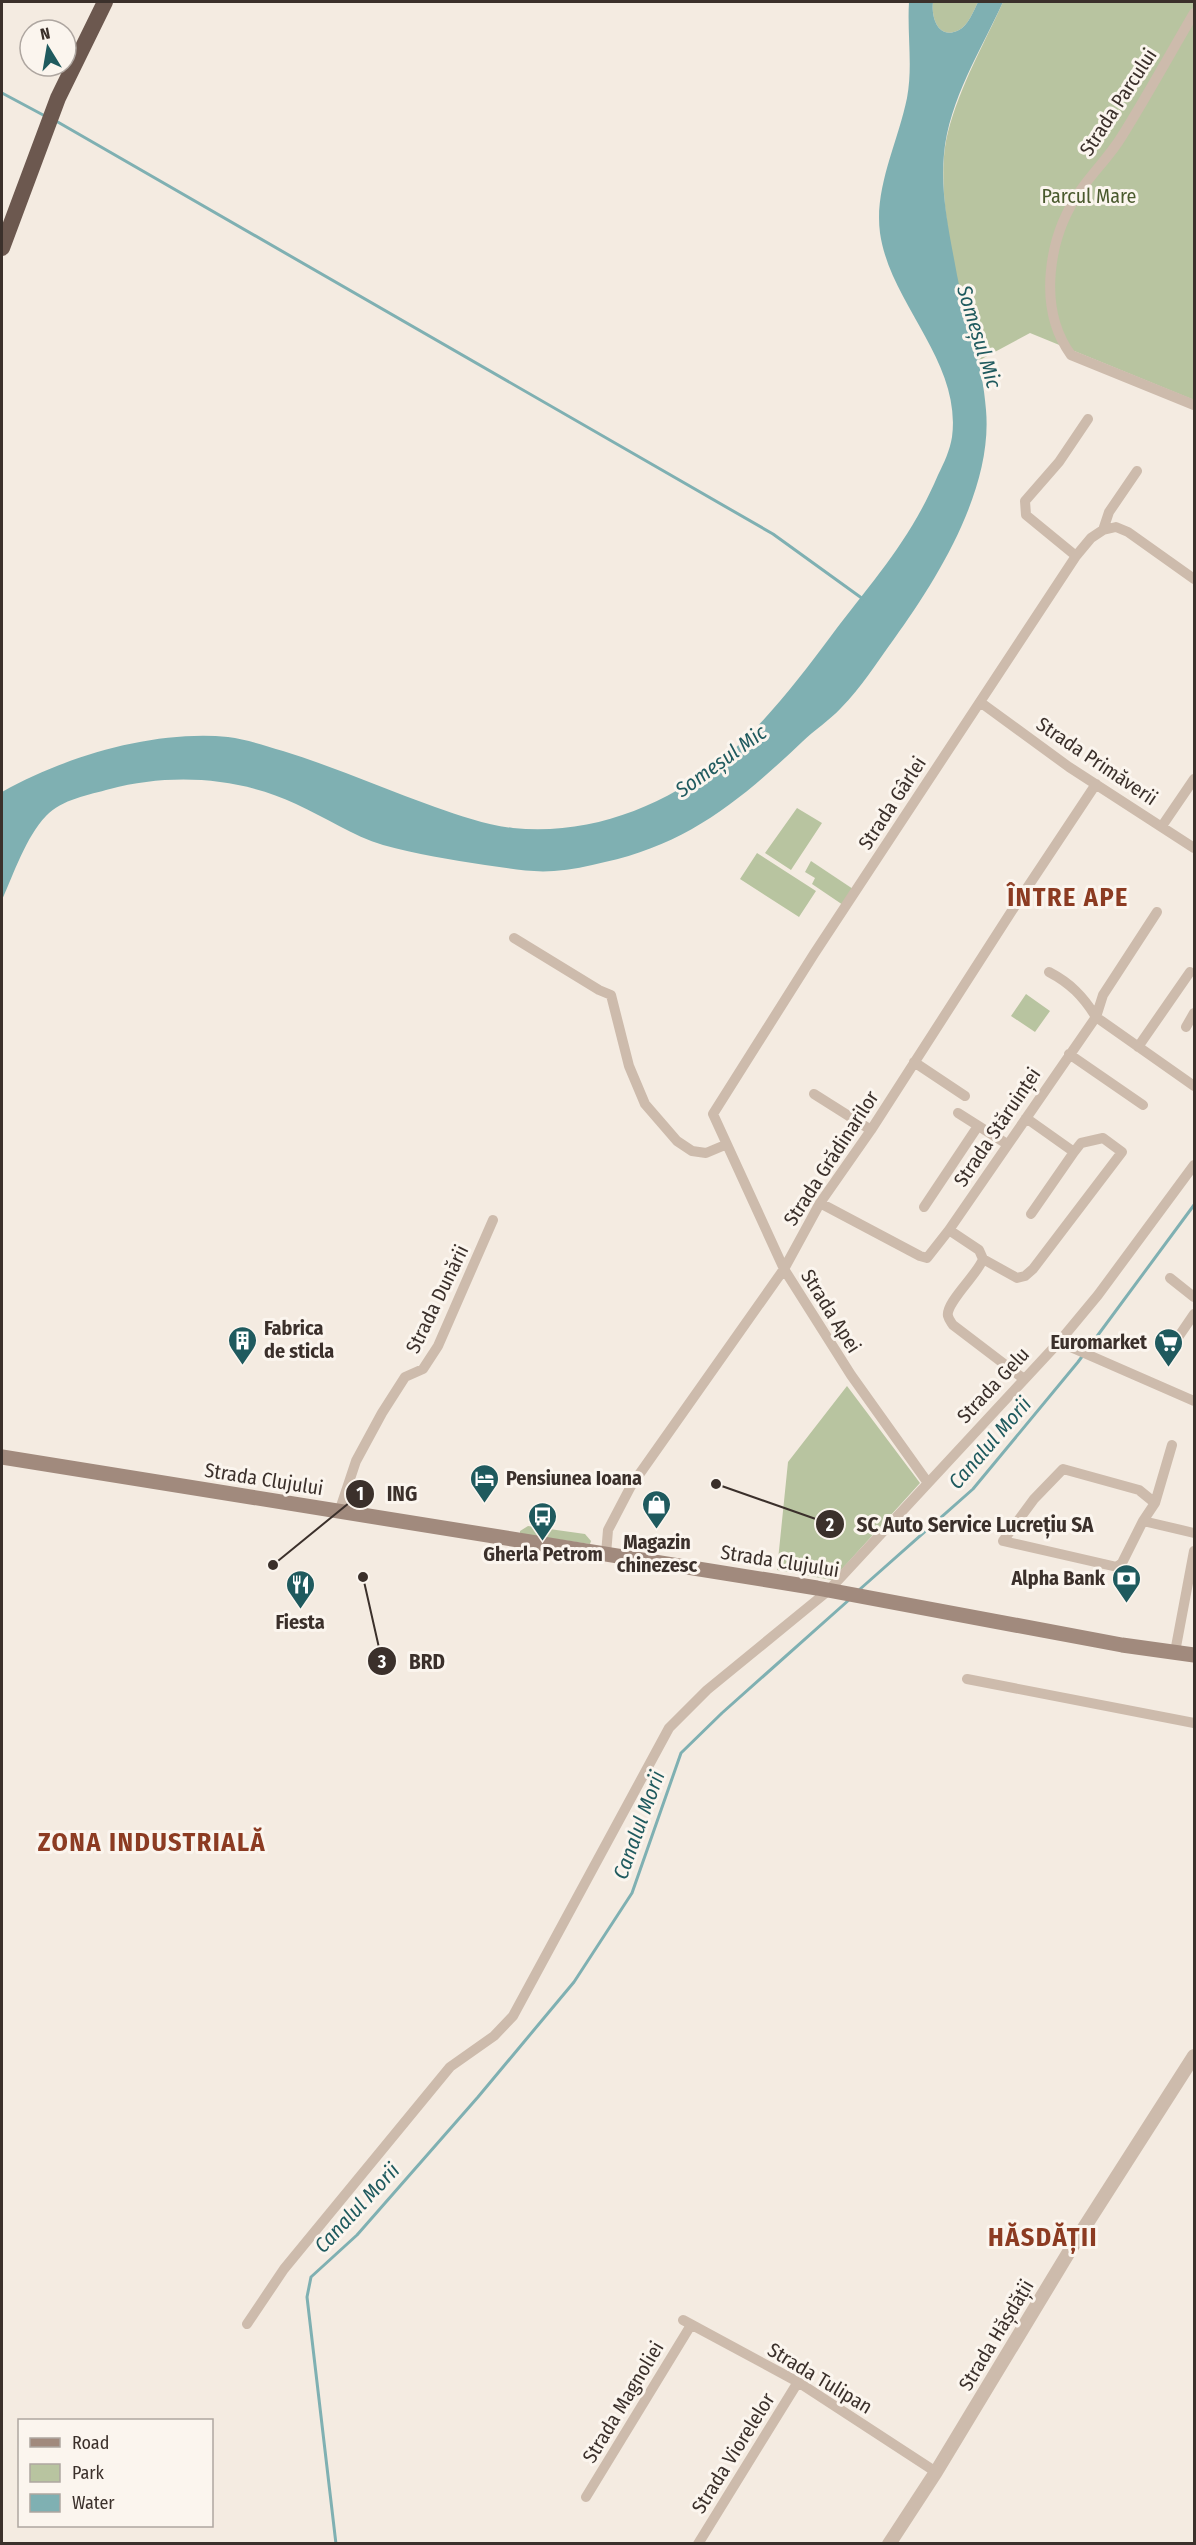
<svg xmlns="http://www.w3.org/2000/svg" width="1196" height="2545" font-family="'Fira Sans Condensed',sans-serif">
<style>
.green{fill:#b8c4a0}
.water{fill:#7fb0b2}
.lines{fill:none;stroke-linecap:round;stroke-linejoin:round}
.stream{stroke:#7fb0b2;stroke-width:3}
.minor{stroke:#cdbbac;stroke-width:10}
.tertiary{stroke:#cdbbac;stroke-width:14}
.secondary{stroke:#a18a7d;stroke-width:15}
.trunk{stroke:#6c584f;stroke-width:16}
.labels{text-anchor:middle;stroke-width:6;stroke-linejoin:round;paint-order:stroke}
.street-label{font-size:20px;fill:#3b302b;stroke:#fbf5ee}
.park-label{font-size:20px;fill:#4a5a2e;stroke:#fbf5ee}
.poi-label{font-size:20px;font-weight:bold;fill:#3b302b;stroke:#fbf5ee}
.water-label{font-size:21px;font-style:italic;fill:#1f5a5e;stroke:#fbf5ee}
.district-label{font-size:26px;font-weight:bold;letter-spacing:1.5px;fill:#8c3b22;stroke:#fbf5ee}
.leader{fill:none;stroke:#3b302b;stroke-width:2}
.callout-dot{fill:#3b302b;stroke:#fbf5ee;stroke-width:2}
.mark-label{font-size:18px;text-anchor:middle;font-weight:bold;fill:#fff}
.callout-label{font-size:21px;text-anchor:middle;font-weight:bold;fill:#3b302b;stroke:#fbf5ee;stroke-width:6;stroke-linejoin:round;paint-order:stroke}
</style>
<rect width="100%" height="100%" fill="#f4ebe1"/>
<path class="green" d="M933,2H978C974,10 968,26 959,30C938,41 931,17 933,2Z
M1003,2H1194V400L1030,333L978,361C961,301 932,192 948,132C960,86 984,44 1003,2Z
M797,808L822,823L791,870L765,853Z
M757,853L816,891L799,917L740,879Z
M811,861L853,889L843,905L812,884L815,878L805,872Z
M1026,994L1050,1011L1035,1032L1011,1016Z
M847,1386L920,1483L832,1580L777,1570L788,1462Z
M528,1526L585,1534L591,1541L590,1544L520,1534V1531Z"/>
<path class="water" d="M909,2H933C931,17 938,41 959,30C968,26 974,10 978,2H1003C981,50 949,100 944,154C940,194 950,236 957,275C966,320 983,364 986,410C993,489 938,578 894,639C877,662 861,688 841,708C829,721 814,730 802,742C742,799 688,844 605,862C588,866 571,870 554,871C531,873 508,868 485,865C451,860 416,854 383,845C353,836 325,817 296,804C239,777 171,773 110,789C89,795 62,799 46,816C26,837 14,873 2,900V792C66,756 154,730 228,737C246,739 265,746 283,751C335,767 384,789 435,807C461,816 486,825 513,828C601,837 687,797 748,736C778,706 805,671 831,636C873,580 910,541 938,475C944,463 950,450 952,437C962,361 890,304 880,233C874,188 898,142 907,98C913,66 907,34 909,2Z"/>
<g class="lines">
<path class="stream" d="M2,93L45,116
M56,121L773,534L863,599
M859,1590L973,1489L1078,1362L1194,1205
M336,2544L307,2297L311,2277L357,2235L478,2097L574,1982L632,1893L681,1753L722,1713L850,1599"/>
<path class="minor" d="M1194,13C1170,54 1147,96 1122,136C1110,156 1093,172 1080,191C1048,237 1037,308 1071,355L1194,405
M1103,530L1109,512L1137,471
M1076,556L1026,515L1025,501L1059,462L1088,419
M980,702L1069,767L1194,848
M1162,826L1194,779
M514,938L599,990L611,995L629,1066L645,1104L677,1141L692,1151L706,1153L725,1145
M1049,972C1070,983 1083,996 1096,1017
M1096,1017L1103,995L1157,912
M1186,1027L1194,1013
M1138,1047L1190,972
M1069,1054L1143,1105
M914,1062L965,1096
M814,1094L871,1130
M958,1113L1007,1144
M820,1203L920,1256L927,1258L949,1230L1096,1017L1194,1086
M924,1207L978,1126
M1031,1214L1074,1152
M949,1230L979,1250L983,1259C978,1274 945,1303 948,1316C949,1320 951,1322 953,1325L1024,1379
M983,1259L1017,1278L1025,1276L1033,1269L1122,1152L1103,1138L1081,1143L1074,1152L1026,1118
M1170,1278L1194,1297
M1179,1336L1194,1314
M1059,1342L1194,1401
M928,1483L851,1375L784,1269L713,1114L814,954L1076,556L1091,538L1103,530L1116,527L1128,532L1194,579
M1155,1503L1172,1445
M339,1512L356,1461L382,1413L405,1377L423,1369L438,1346L493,1220
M1143,1521L1122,1563L1117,1567L1003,1541L1034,1499L1063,1469L1139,1490L1155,1503L1143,1521L1194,1533
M606,1554L608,1530L631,1486L784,1269L820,1203L871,1130L1015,906L1096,784
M1175,1652L1194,1551
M967,1679L1194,1723
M683,2320L798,2382L936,2472
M247,2324L284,2269L450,2067L494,2036L513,2016L669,1728L707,1690L828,1591L1059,1342L1098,1295L1194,1165
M586,2497L691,2325
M698,2544L798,2382"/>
<path class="tertiary" d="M889,2544L936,2472L1075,2242L1194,2056"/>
<path class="secondary" d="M2,1457L817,1588L1122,1645L1194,1655"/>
<path class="trunk" d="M2,248L58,98L105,2"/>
</g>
<defs>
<symbol id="building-pin" viewBox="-11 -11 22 30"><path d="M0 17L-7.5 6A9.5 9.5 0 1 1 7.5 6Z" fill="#1f5a5e" stroke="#fbf5ee"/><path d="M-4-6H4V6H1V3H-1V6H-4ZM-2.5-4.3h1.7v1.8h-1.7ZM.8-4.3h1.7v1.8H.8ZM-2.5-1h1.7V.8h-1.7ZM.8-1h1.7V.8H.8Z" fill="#fff"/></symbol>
<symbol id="supermarket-pin" viewBox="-11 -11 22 30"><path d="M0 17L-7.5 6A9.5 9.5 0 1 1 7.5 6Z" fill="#1f5a5e" stroke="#fbf5ee"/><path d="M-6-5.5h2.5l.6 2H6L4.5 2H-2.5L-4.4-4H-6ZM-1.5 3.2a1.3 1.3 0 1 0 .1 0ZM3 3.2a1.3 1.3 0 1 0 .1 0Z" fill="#fff"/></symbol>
<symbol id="hotel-pin" viewBox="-11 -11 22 30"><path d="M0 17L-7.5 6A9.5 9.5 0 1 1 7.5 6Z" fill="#1f5a5e" stroke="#fbf5ee"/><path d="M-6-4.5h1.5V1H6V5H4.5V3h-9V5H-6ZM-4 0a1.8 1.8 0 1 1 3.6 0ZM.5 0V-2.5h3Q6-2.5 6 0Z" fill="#fff"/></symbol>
<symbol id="shop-pin" viewBox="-11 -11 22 30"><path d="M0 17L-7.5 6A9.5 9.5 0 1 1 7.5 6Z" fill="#1f5a5e" stroke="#fbf5ee"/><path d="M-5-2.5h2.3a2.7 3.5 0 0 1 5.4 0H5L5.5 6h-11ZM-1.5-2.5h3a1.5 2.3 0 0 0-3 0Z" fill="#fff"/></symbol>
<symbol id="bus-pin" viewBox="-11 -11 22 30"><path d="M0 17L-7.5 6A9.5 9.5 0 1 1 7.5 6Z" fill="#1f5a5e" stroke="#fbf5ee"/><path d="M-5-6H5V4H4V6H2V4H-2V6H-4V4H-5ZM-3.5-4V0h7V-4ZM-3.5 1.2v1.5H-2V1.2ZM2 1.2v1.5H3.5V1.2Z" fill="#fff"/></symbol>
<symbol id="bank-pin" viewBox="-11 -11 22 30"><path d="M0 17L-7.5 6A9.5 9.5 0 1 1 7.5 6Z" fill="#1f5a5e" stroke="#fbf5ee"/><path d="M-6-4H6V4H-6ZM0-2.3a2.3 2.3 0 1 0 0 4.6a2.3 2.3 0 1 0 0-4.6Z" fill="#fff"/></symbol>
<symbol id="restaurant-pin" viewBox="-11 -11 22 30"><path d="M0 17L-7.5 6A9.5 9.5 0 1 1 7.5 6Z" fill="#1f5a5e" stroke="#fbf5ee"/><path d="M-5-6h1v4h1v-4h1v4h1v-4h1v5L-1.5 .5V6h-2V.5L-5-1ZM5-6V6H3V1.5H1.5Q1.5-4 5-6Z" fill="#fff"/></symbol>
</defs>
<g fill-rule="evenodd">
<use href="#building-pin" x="226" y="1324" width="33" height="45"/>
<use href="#supermarket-pin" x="1152" y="1326" width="33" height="45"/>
<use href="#hotel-pin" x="468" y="1462" width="33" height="45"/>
<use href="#shop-pin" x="640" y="1488" width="33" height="45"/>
<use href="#bus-pin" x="526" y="1500" width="33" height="45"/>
<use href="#bank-pin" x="1110" y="1562" width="33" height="45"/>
<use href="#restaurant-pin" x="284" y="1568" width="33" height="45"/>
</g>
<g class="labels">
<g class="street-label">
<text transform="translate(1118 102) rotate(-57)" y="7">Strada Parcului</text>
<text transform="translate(1097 761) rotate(34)" y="7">Strada Primăverii</text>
<text transform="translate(892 803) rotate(-57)" y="7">Strada Gârlei</text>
<text transform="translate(997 1127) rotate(-56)" y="7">Strada Stăruinței</text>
<text transform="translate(831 1158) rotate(-57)" y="7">Strada Grădinarilor</text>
<text transform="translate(437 1299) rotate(-64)" y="7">Strada Dunării</text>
<text transform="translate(831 1311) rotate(58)" y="7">Strada Apei</text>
<text transform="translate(993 1385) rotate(-47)" y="7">Strada Gelu</text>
<text transform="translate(264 1479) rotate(9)" y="7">Strada Clujului</text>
<text transform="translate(780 1561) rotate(9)" y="7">Strada Clujului</text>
<text transform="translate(996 2335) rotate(-59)" y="7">Strada Hășdății</text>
<text transform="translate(820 2378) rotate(31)" y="7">Strada Tulipan</text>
<text transform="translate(623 2402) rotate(-59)" y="7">Strada Magnoliei</text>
<text transform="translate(733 2453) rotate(-58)" y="7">Strada Viorelelor</text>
</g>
<g class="park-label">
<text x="1089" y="203">Parcul Mare</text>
</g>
<g class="poi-label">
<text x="264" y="1335" text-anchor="start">Fabrica<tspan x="264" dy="23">de sticla</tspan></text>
<text x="1147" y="1349" text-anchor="end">Euromarket</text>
<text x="506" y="1485" text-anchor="start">Pensiunea Ioana</text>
<text x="657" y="1549">Magazin<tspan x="657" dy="23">chinezesc</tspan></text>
<text x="543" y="1561">Gherla Petrom</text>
<text x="1105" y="1585" text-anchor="end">Alpha Bank</text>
<text x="300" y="1629">Fiesta</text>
</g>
<g class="water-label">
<text transform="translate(979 337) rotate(73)" y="7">Someșul Mic</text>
<text transform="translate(721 761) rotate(-36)" y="7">Someșul Mic</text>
<text transform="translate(990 1443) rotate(-49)" y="7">Canalul Morii</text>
<text transform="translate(639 1825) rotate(-70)" y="7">Canalul Morii</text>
<text transform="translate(357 2208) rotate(-47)" y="7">Canalul Morii</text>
</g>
<g class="district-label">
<text x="1068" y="906">ÎNTRE APE</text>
<text x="152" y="1851">ZONA INDUSTRIALĂ</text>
<text x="1043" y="2246">HĂSDĂȚII</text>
</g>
</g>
<path class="leader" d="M273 1565L360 1494M716 1484L830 1524M363 1577L382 1661"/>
<g class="callout-dot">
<circle cx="273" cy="1565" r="6"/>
<circle cx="716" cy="1484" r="6"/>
<circle cx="363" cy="1577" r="6"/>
<circle cx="360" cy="1494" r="15"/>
<circle cx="830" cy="1524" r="15"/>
<circle cx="382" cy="1661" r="15"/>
</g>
<g class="mark-label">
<text x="360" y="1500">1</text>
<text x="830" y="1531">2</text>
<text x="382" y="1668">3</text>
</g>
<g class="callout-label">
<text x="402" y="1501">ING</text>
<text x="975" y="1532">SC Auto Service Lucrețiu SA</text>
<text x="427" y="1669">BRD</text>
</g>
<rect width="1196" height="2545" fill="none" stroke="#3b302b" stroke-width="6"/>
<rect x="18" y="2419" width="195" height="108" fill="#fbf5ee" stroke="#aea6a0" stroke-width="1.5"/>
<rect x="30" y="2438" width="30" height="9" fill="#a18a7d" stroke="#aea6a0" stroke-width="1.5"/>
<text x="72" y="2449" font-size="18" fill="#3b302b">Road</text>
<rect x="30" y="2464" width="30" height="18" fill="#b8c4a0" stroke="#aea6a0" stroke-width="1.5"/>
<text x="72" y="2479" font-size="18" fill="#3b302b">Park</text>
<rect x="30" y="2494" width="30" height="18" fill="#7fb0b2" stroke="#aea6a0" stroke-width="1.5"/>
<text x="72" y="2509" font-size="18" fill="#3b302b">Water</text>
<g transform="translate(48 48) rotate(349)"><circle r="28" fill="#fbf5ee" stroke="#aea6a0" stroke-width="1.5"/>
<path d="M0-4.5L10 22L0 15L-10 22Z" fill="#1f5a5e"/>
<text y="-9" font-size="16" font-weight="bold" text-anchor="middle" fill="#3b302b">N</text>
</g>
</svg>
